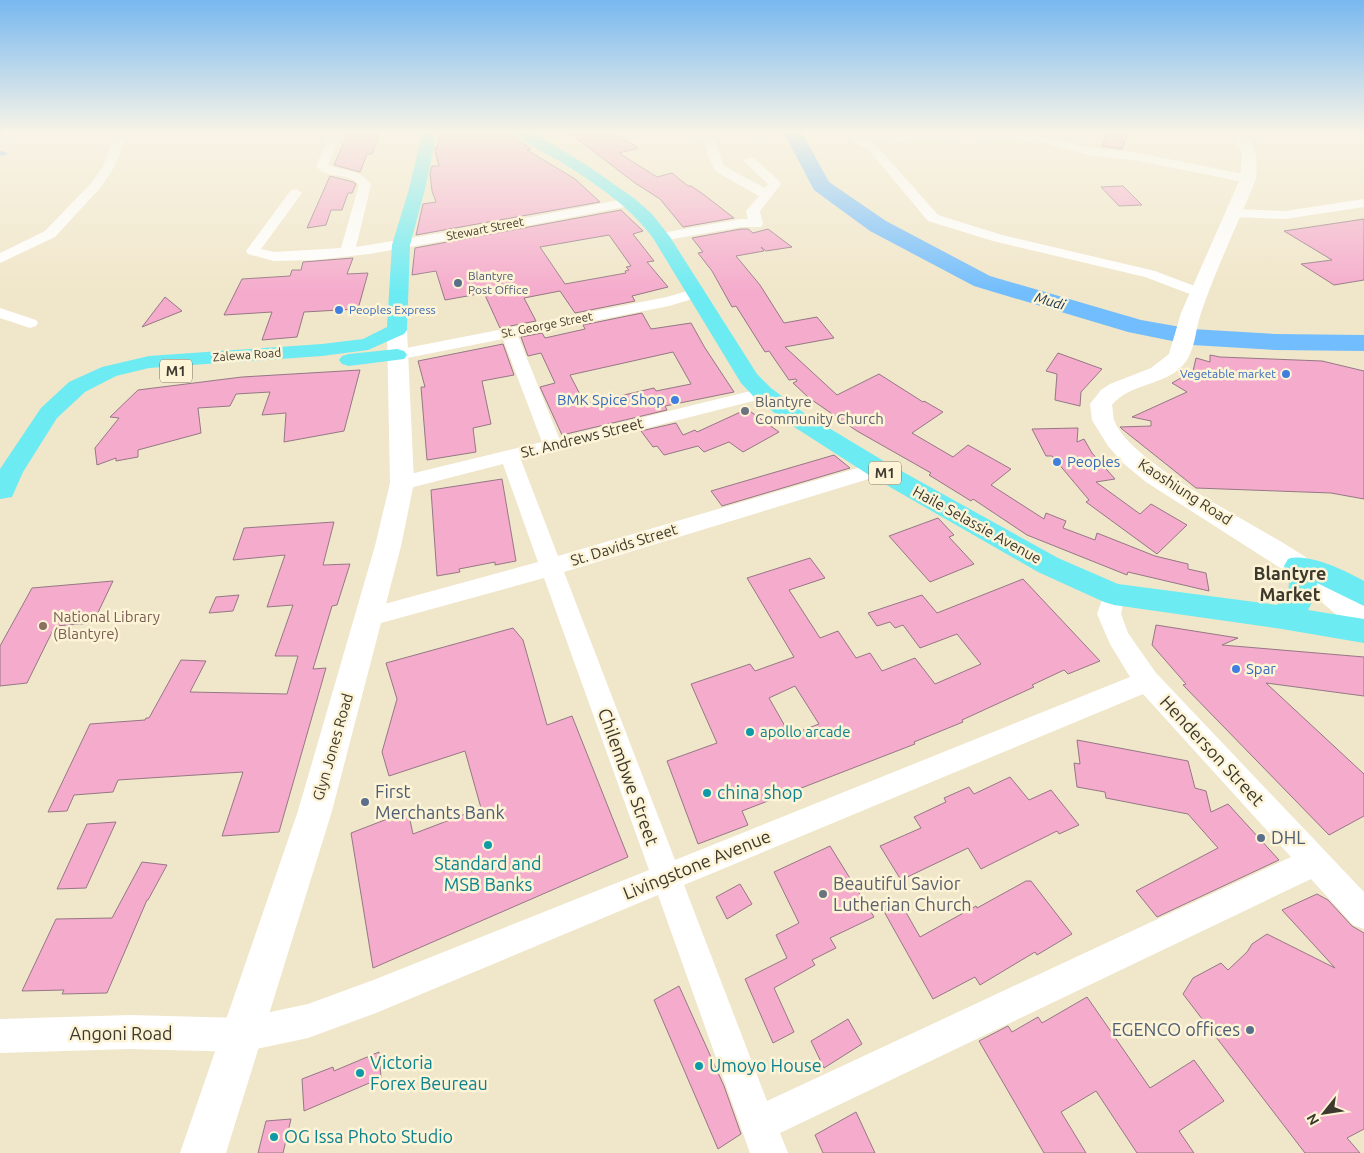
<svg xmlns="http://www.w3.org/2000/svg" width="1364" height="1153" font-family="Ubuntu,sans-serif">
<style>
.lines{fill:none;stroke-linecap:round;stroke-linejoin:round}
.stream{stroke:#71bdfd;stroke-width:3}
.river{fill:#71bdfd;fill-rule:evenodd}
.building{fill:#f5abcc;stroke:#957885;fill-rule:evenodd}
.minor{fill:#fff;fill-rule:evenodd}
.tertiary{fill:#fff;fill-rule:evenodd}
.trunk{fill:#6cebf2;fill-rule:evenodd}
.service-dot{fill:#5c6f8a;stroke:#fdf3d6;stroke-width:2}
.shop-dot{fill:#3f7fe0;stroke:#fdf3d6;stroke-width:2}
.worship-dot{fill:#6b7280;stroke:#fdf3d6;stroke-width:2}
.education-dot{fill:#8d6e63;stroke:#fdf3d6;stroke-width:2}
.culture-dot{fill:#0f9aa8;stroke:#fdf3d6;stroke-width:2}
.labels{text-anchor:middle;stroke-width:5;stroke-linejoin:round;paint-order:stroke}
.far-street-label{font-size:12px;fill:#3d392e;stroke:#fdf3d6}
.far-service-label{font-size:12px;fill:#4e5e75;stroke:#fdf3d6;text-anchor:start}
.far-shop-label{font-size:12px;fill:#366cbe;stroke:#fdf3d6;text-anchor:start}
.far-water-label{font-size:14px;font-style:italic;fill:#13334d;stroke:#fdf3d6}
.shield{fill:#fdf3d6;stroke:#777160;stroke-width:1}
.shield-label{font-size:14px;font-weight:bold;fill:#3d392e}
.shop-label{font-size:15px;fill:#366cbe;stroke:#fdf3d6;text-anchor:start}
.worship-label{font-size:15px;fill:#5b616d;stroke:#fdf3d6;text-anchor:start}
.street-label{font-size:15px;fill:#3d392e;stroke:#fdf3d6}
.education-label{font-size:15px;fill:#785e54;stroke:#fdf3d6;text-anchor:start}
.culture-label{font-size:15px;fill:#0d838f;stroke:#fdf3d6;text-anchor:start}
.quarter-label{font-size:18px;font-weight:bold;fill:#3d392e;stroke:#fdf3d6}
.near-street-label{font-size:18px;fill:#3d392e;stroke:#fdf3d6}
.near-service-label{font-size:18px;fill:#4e5e75;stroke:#fdf3d6;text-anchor:start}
.near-culture-label{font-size:18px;fill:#0d838f;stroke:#fdf3d6;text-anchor:start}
.near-worship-label{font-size:18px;fill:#5b616d;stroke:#fdf3d6;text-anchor:start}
</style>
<rect width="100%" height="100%" fill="#f0e6c9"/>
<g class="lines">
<path class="stream" d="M0,136L3,131
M0,152L5,154H0"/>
<path class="river" d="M783,131H801L829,182L886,221L990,276L1141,320L1192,329L1275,334L1364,335V351L1275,350L1192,345L1128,332L974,286L870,231L814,190Z"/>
</g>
<path class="building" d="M349,131H380L372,154H367L360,172L334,165Z
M439,131H506L531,149L527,150L575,179L600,202L416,235L423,204L436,202L432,191L430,173L432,166H439L435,151L436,147H438Z
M567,131H611L638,148L619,153L657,177L672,173L688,186H691L703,194L734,218L683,227L660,199L635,183Z
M1107,131H1128L1122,149L1102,146Z
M330,176L353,182L356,184L352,193H348L342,210H331L326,225L307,228Z
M1123,186L1142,205L1119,206L1101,187Z
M621,210L643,231L633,234L654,261L647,262L668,287L632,296L635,301L575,313L560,291L524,298L536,321L500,328L484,293L445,300L436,271L412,275L415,248ZM609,235L631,266L626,267L629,270L625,271L626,273L565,284L540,247Z
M1364,219V280L1334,285L1301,264L1332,260L1284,231Z
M741,229H748L753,233L768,229L792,247L766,251L761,247L764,251L736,256L760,285L784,323L817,317L834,338L785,347L837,395L879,374L923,402L924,401L943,412L912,433L953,457L968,445L1011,469L991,485L1044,519L1046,513L1066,521L1063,528L1095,540L1097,533L1155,556L1188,564V569L1206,573L1209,591L1128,572L1127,575L1027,535L973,499L971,501L929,475L931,473L857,431L809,398L793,383L797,381L796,379L789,380L769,351L765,352L736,306L732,307L712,271L698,253L703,252L692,238Z
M353,258L347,274L368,273L358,309L304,312L297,337L262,340L272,312L224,315L242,279L290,276L292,270H301L303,262Z
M165,297L182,311L142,327Z
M642,313L651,329L691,323L705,348L734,392L665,406L667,410L562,435L540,387L555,383L541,353L528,356L521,337L542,333L545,338L585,329L583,325ZM673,352L691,384L656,391L654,388L585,404L570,375Z
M503,344L514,375L482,381L491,424L473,428L476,452L427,460L421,387H425L418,361Z
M1058,353L1102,369L1081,392L1080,406L1055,400L1057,374L1046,371Z
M1210,355L1220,357L1322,361L1364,371V499L1331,493L1196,488L1122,429L1120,427L1151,426V421L1132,417L1187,392L1172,383L1193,371L1196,358L1210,362Z
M360,370L344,431L284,442L286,413L262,415L270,392L236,394L230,406L198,408L201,433L138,450V457L116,461V458L97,465L95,448L119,418L110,417L138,390L242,377Z
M747,409L779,432L743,452L729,442L704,452L698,446L664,455L657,446L653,447L641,431L676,423L683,435L695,430L697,432Z
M1078,428L1077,442L1084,439L1092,453L1115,479L1096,482L1140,514L1151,504L1187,525L1157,554L1086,502L1089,500L1052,456H1046L1032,429Z
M834,455L850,468L722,506L711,491Z
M502,479L516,561L495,565V562L459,569L460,572L437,576L431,490Z
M938,518L954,535L949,537L974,564L930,582L889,536Z
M334,522L323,565L350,564L337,605L332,606L313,669L326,668L279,832L222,836L243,772L118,780L113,792L74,795L67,811L48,812L90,724L145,720L146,718H149L181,660L206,661L190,692L287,694L298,656H275L293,605L267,607L285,555L233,560L244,528Z
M810,558L825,578L789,590L820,638L838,631L856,658L870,653L882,671L915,658L935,684L981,664L957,634L920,648L903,625L895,628L890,622L877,626L868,613L922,595L937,613L1023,579L1100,661L1068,674L1064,670L1032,685L1034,687L962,720L963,722L914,742L915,744L742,811L748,825L698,844L667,761L717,743L691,684L750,664L755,671L794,657L747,578ZM795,686L819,724L790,735L769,698Z
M113,581L93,623L55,626L27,683L0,686V646L32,588Z
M239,595L233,611L209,613L216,597Z
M1156,625L1238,638L1222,645L1364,657V696L1266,683L1364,774V816L1329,835L1183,685L1186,684L1152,645Z
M513,628L523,640L547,725L572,716L628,857L373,968L351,833L408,811L413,834L481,808L465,751L389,776L382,752L397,699L386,663Z
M1077,740L1188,761L1195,788L1206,791L1211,812L1228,804L1279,860L1157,917L1136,891L1218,848L1188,814L1106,798L1105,792L1077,787L1074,763L1080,764Z
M1010,777L1029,800L1051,790L1079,825L1059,834L1057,831L981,869L968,848L901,880L880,846L921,828L914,817L946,802L944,798L969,787L974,794Z
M116,822L86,888L57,889L87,824Z
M830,846L874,917L830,938L836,948L812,960L815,965L774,988L794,1032L773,1043L745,979L787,958L776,935L799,923L774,872Z
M142,862L167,865L148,900H147L107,993L62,994L64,990L22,991L56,919L112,918Z
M1026,881H1031L1072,934L1037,955L1035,952L980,985L975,977L933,999L882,908L899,900L920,937L976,906L977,908Z
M740,884L752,904L727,919L716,897Z
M1317,894L1328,900L1352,926L1364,933V1129L1347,1138L1360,1153H1305L1183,994L1193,978L1221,963L1228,970L1247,952L1252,944L1267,934L1335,968L1282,910Z
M679,986L724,1086L741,1134L718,1149L654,1000Z
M1087,997L1150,1088L1194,1060L1224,1101L1179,1131L1194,1153H1137L1096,1091L1061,1112L1086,1153H1044L979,1041L1008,1026L1012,1032L1038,1017L1042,1023Z
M848,1019L862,1044L824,1068L811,1041Z
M379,1052L381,1078L304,1111L302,1079L333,1067L334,1071Z
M856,1112L875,1153H823L815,1135Z
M291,1119L283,1153H258L266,1121Z"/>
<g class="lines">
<path class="minor" d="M115,131H126L127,134L115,166L100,188L55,237L0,263V253L45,231L92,182L103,166L115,134Z
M331,131H342L328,165C344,172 361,168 371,185L356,247L495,224L629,198L636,202L629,206L495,232L369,254L315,260L274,261L248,254L246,251L291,190L296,189L302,193L261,249L274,252L341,248L359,185C348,171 326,180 316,166Z
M693,131C720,131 715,145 724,166L765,188L768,184L744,161L746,158H754L779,181L781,184L760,211L763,224L761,227H741L661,241L656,240L654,237L656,234L661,233L741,219H748L746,211L759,196L715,171L708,156L705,142Z
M848,131H859L863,139L875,144L938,215L1002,235L1155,271L1205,290L1208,293L1205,296H1195L1145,277L993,241L928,221L867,148L854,143Z
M863,131H879L890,136L941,131H991L1045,137L1088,147L1139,153L1248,175L1254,179L1248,183L1139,161L1088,155L1045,143L1004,140L972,135L889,143Z
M1364,199V207L1285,219L1234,217L1227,213L1234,209L1285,211Z
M697,288L702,290L705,293L702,296L669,306L518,336L559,438L763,388L769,389L772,393L769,397L521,460L558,556L878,462L885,464L888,469L885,474L564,572L675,860L1130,677L1110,644L1097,614L1106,588L1114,585L1122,588L1125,594L1121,614L1128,633L1156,673L1364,892V929L1353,925L1311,879L780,1133L788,1153H750L658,895L376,1013L308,1038L242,1052L130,1049L0,1053V1019L130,1015L242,1018L308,1004L376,979L649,870L544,578L370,626L362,624L358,617L362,610L370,608L538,562L503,464L402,490L395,488L392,483L395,478L402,476L542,442L503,339L397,360L391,359L389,355L391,351L667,297ZM1143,694L1291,857L767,1101L684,885Z
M0,308L36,320L38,323L36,326L30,328L0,318Z"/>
<path class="tertiary" d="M1232,131H1246C1256,146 1258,161 1256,179C1238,224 1216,268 1201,313C1195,330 1196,349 1184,364C1166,386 1131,382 1112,405C1113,410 1113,416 1114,420C1131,466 1265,528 1308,559C1327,573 1345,590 1364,605V634L1354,630L1288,573L1146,482L1123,463L1108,446L1092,420L1090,404L1101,390L1110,384L1151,368L1169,354L1181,313L1240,179L1242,154Z
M397,324L404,326L407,330L414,483L401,546L332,811L226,1153H180L298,811L375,546L390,483L387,330L390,326Z"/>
<path class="trunk" d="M423,131H437L425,189L410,245L407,330L404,334L368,350L322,356L149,368L116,376L85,392L57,418L23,472L12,497L0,499V469L41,408L69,382L102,367L149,356L322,344L363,339L387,327L392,245L409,189Z
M512,131H530L588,166L635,199L652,214L670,237L757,374L771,388L804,413L887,463L1058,558L1118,584L1277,605L1288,594L1289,583L1284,566L1288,559C1308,552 1346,571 1364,581V606L1317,583L1316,595L1308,610L1364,619V643L1282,629L1114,605L1104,602L1038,572L869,475L788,423L755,398L741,383L653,238C629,205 593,182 558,160C545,153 522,142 512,131Z
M397,349L404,351L407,355L404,359L349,366L342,364L339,360L342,356L349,354Z"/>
</g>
<linearGradient id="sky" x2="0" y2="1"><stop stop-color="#78b8f0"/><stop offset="0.45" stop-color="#f8f4e7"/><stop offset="1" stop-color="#f8f4e7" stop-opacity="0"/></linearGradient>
<rect width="1364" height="293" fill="url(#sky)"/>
<g class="service-dot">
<circle cx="458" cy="283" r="5"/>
<circle cx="365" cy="802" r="5"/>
<circle cx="1261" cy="838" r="5"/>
<circle cx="1250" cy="1030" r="5"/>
</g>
<g class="shop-dot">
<circle cx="339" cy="310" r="5"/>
<circle cx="1286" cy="374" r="5"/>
<circle cx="675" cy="400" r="5"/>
<circle cx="1057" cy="462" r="5"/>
<circle cx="1236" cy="669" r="5"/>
</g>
<g class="worship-dot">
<circle cx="745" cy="411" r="5"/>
<circle cx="823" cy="894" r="5"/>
</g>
<circle class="education-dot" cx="43" cy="626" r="5"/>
<g class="culture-dot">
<circle cx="750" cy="732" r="5"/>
<circle cx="707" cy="793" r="5"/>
<circle cx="488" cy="845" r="5"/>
<circle cx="699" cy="1066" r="5"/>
<circle cx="360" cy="1073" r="5"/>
<circle cx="274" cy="1137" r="5"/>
</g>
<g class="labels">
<g class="far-street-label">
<text transform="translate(485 229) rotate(-11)" y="4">Stewart Street</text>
<text transform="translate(547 325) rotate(-11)" y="4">St. George Street</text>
<text transform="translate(247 355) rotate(-4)" y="4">Zalewa Road</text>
</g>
<g class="far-service-label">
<text x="468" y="280">Blantyre<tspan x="468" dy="14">Post Office</tspan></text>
</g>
<g class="far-shop-label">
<text x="349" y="314">Peoples Express</text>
<text x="1276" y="378" text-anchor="end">Vegetable market</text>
</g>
<g class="far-water-label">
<text transform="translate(1050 301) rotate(16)" y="5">Mudi</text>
</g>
<g class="shield">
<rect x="160" y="359.5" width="32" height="23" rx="4"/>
<rect x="869" y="461.5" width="32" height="23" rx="4"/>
</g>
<g class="shield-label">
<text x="176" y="376">M1</text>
<text x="885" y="478">M1</text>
</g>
<g class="shop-label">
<text x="665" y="405" text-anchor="end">BMK Spice Shop</text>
<text x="1067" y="467">Peoples</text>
<text x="1246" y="674">Spar</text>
</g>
<g class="worship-label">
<text x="755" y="407">Blantyre<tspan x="755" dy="17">Community Church</tspan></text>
</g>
<g class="street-label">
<text transform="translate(582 438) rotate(-14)" y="5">St. Andrews Street</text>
<text transform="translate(1185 492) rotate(33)" y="5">Kaoshiung Road</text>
<text transform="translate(977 525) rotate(29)" y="5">Haile Selassie Avenue</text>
<text transform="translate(624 545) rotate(-17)" y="5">St. Davids Street</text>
<text transform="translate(333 747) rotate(-74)" y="5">Glyn Jones Road</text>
</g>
<g class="education-label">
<text x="53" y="622">National Library<tspan x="53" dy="17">(Blantyre)</tspan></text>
</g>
<g class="culture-label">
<text x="760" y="737">apollo arcade</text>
</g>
<g class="quarter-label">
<text x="1290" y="580">Blantyre<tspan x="1290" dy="21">Market</tspan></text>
</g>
<g class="near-street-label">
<text transform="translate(1212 751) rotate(47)" y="6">Henderson Street</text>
<text transform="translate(628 777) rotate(70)" y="6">Chilembwe Street</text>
<text transform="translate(697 865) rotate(-22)" y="6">Livingstone Avenue</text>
<text x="121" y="1040">Angoni Road</text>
</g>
<g class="near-service-label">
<text x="375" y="798">First<tspan x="375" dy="21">Merchants Bank</tspan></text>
<text x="1271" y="844">DHL</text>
<text x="1240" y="1036" text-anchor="end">EGENCO offices</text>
</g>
<g class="near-culture-label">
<text x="717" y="799">china shop</text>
<text x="488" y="870" text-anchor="middle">Standard and<tspan x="488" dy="21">MSB Banks</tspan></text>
<text x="370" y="1069">Victoria<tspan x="370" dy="21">Forex Beureau</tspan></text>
<text x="709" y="1072">Umoyo House</text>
<text x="284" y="1143">OG Issa Photo Studio</text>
</g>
<g class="near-worship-label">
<text x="833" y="890">Beautiful Savior<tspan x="833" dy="21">Lutherian Church</tspan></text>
</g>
</g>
<g transform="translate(1324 1113) rotate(240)" stroke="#fdf3d6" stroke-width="4" paint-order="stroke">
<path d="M0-4L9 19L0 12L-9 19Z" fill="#3d392e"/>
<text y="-8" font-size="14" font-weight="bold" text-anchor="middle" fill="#3d392e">N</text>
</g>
</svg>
